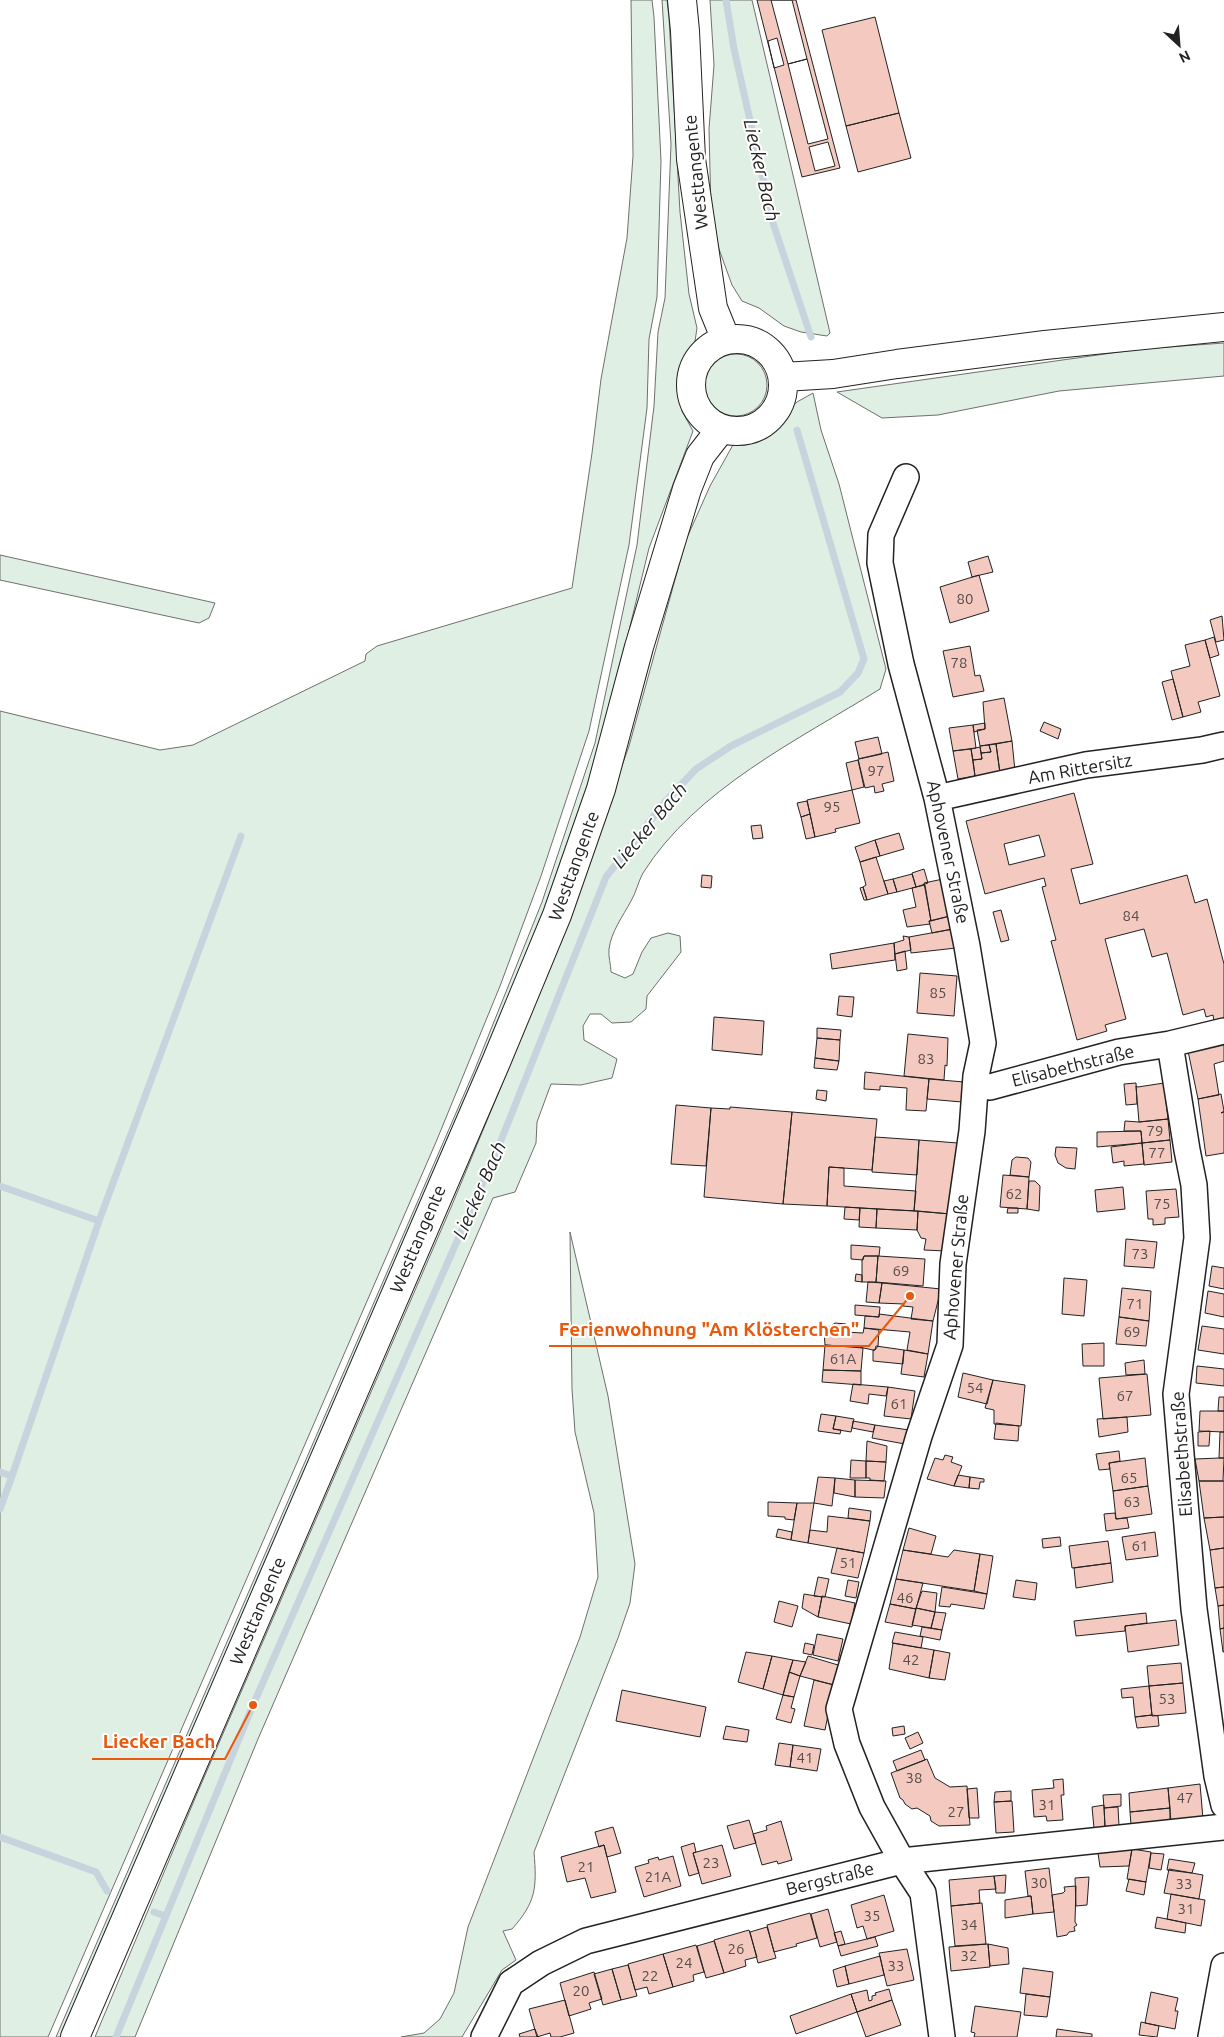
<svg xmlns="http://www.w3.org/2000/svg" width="1224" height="2037" font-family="Ubuntu,sans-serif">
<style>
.green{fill:#e0efe3;stroke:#6f6f6f}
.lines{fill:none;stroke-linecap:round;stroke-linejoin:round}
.stream{stroke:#c7d3dd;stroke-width:7}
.building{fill:#f3c9c0;stroke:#222;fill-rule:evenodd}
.minor-casing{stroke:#222;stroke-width:28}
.major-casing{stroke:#222;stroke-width:30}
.minor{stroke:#fff;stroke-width:25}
.major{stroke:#fff;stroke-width:28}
.labels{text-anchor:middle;stroke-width:4;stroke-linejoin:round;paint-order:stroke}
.number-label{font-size:15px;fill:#564c4a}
.street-label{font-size:18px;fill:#222;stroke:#fff}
.water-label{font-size:19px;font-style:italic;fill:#222;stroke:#fff}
.leader{fill:none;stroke:#e8590c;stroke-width:2}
.callout-dot{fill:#e8590c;stroke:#fff;stroke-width:2}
.callout-label{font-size:19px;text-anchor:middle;font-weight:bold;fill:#e8590c;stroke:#fff;stroke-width:4;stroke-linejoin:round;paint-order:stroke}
</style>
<rect width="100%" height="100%" fill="#fff"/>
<path class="green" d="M631,0H652L654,17L661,161L657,297L649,339L647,408L629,545L589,731L541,876L500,986L436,1142L48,2037H0V711L160,750L193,745L365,661L366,654L377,646L572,588L592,453L601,379L627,238L633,156Z
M662,0H667L669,18L680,212L689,294L697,328L694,348L682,360L677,387L682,411L693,431L649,548L600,750L545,913L498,1030L63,2037H56L475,1069L542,902L595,743L637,545L654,406L658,332L665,298L671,144Z
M710,0H752L830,333L827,336L801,332L784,326L759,308L742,301L732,285L719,249L711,212L709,129L714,65Z
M1224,343V376L1059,391L938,415L882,418L837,392L1140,349Z
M705 385a31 31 0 1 1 62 0a31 31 0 1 1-62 0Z
M813,393L821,430L839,484L886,669L880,689C798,740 696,789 643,873C638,882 636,893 631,901C623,916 611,932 609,949C608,956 611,965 611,972L625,978L633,974L642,952L651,938L668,933L680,936L681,952L647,996L646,1009L631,1022L612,1023L601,1014H590L583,1026L584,1040L617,1059L612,1078L581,1085L551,1084L537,1122L536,1143L515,1192L493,1198L258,1739L135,2037H95L196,1796L452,1205L558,949L629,746L686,540L710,486L734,443L763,434L797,402Z
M0,555L215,603L209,618L199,623L0,580Z
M570,1232L608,1396L635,1564L630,1603L618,1638L534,1852C537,1888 536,1902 512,1929L503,1931L516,1960L502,1970L462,2037H401L424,2033L440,2019L454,1993L468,1927L580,1637L598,1577L594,1513L575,1432L572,1389Z"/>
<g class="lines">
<path class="stream" d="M726,0L734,49L773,223L811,337
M0,1186L99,1221L12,1476
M99,1221L241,836
M0,1472L12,1476L0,1509
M0,1837L96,1872L107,1891
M154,1912L165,1916
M116,2037L253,1705L498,1148L606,877L665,802L696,769L731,746L840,692L858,673L864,659L797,430"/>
</g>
<path class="building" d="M757,0H796L840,168L802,177Z
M771,0H792L807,59L788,64Z
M875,17L899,113L846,126L822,30Z
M777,38L784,65L774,68L768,41Z
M807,59L828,139L808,144L788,64Z
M899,113L911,158L858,172L846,126Z
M828,142L835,166L815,171L809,147Z
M988,556L993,572L972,577L968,562Z
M979,575L989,611L950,623L940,587Z
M1222,616L1224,640L1216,642L1210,620Z
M1214,637L1219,655L1210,658L1205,640Z
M1205,640L1220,696L1198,702L1201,712L1183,717L1171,671L1190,666L1185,645Z
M970,646L975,676L980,675L984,691L953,697L943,651Z
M1173,679L1183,717L1172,720L1162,682Z
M1004,698L1012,741L980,746L977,730L985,729L983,702Z
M1044,722L1061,729L1058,739L1040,731Z
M985,723V729L974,732L973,725Z
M973,725L976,748L953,751L949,728Z
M878,737L882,754L859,759L855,742Z
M1012,741L1015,771L1000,773L996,744Z
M996,744L1000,773L975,776L973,760L982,759L981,753L991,752L989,745Z
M989,745L991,752L981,753L980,746Z
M980,747L982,759L973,760L971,749Z
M971,749L975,776L958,779L953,751Z
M888,752L894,781L882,784L884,791L875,793L874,786L865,788L858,759Z
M858,760L864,787L852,790L846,763Z
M852,790L860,823L835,829L836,832L815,837L807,800Z
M1074,793L1093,864L1071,869L1080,904L1187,875L1195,903L1207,899L1224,964V1018L1214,1021L1213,1015L1206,1017L1204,1009L1183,1015L1167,953L1152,957L1144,929L1105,939L1126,1019L1105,1025L1107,1031L1077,1040L1051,941L1056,940L1042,887L1046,886L1044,878L985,894L966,821ZM1039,835L1045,856L1009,865L1004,844Z
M807,801L810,814L801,817L797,803Z
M810,814L815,837L806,839L801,817Z
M761,825L763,838L753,839L751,826Z
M899,833L904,849L880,856L875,840Z
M875,840L880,856L860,862L855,847Z
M876,857L888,894L867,900L863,887L866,885L860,862Z
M924,869L928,883L916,887L912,873Z
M912,874L916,887L897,892L893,879Z
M702,875L712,876L711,888L701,887Z
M893,879L897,892L888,894L884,881Z
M943,879L950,916L931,921L924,883Z
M925,885L931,921H929L930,924L907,927L903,910L916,907L912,888Z
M863,887L867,900H864L860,888Z
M1001,910L1009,940L1001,942L993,912Z
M950,916L953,929L932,933L929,921Z
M953,929L956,948L911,953L909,937Z
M903,936L909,937L911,950L895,954L894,943L904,940Z
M894,943L895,960L832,969L830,954Z
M905,951L907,969L897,971L895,954Z
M920,973L957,976L954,1016L917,1013Z
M839,996L854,997L852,1017L837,1015Z
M714,1017L764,1021L762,1055L712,1050Z
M817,1028L841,1030L840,1040L817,1038Z
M908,1034L948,1038L947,1066L945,1065L944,1080L904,1076Z
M817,1038L840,1040L839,1061L815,1058Z
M1224,1041V1061L1214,1064L1219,1095L1198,1099L1188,1051Z
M815,1058L839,1061L837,1070L814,1068Z
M865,1072L929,1079L926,1111L906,1110L907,1088L880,1086V1090L864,1089Z
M929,1079L964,1082L962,1102L927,1099Z
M1136,1083L1137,1104L1126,1105L1124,1084Z
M1164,1083L1168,1119L1139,1122L1136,1086L1138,1087Z
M817,1090L827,1091L826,1101L816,1099Z
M1221,1094L1224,1111L1221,1113L1224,1112V1153L1206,1156L1198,1099Z
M676,1105L711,1108L706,1166L671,1164Z
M730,1107L792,1112L783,1204L704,1197L711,1108L730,1109Z
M792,1112L877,1119L872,1170L829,1167L827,1206L783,1204Z
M1168,1119L1170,1140L1142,1143L1141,1131H1124L1125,1121L1139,1122Z
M1141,1131L1142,1143L1097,1147V1132Z
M875,1137L919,1140L917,1175L872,1172Z
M919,1140L958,1143L951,1214L914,1211Z
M1170,1140L1172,1162L1144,1165L1142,1143Z
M1142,1143L1144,1164L1124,1166V1161L1113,1163L1111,1147Z
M1056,1147L1077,1148L1075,1169L1066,1168L1058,1163L1055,1155Z
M1016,1157L1028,1158L1031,1162L1029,1177L1010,1175L1012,1160Z
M829,1167L844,1168V1186L916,1191L914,1211L827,1206Z
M1003,1175L1029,1177L1027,1209L1000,1207Z
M1029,1181H1035L1040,1186L1039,1211L1027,1209Z
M1123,1187L1125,1209L1097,1212L1095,1190Z
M1176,1189L1179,1217L1165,1218V1224L1153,1225V1219H1148L1146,1191Z
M845,1207L860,1208L859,1220L844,1219Z
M860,1208L877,1209L876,1228L859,1227Z
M1008,1208H1018V1213H1007Z
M877,1209L918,1211L917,1230L876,1228Z
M918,1211L950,1214L946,1251L924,1250L926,1239L921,1238L917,1230Z
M1126,1239L1157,1242L1154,1268L1124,1266Z
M851,1245L880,1247L879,1256H864L863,1260L851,1259Z
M864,1256H878L876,1282H862V1260Z
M878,1256L925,1259L923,1286L876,1282Z
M1212,1266L1224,1268V1289L1209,1286Z
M856,1274L862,1275V1282L855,1281Z
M1064,1278L1087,1280L1084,1316L1062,1314Z
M868,1282L882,1283L879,1303L866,1302Z
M882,1283L941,1289L933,1321L911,1319L913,1307L903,1306L904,1304L879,1303Z
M1122,1288L1151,1291L1149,1321L1119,1317Z
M1208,1291L1224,1294V1317L1205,1313Z
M855,1305L880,1307L879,1317L855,1315Z
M879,1314L933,1321L928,1354L907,1350L910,1332L864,1328L865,1316L879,1317Z
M1119,1317L1149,1321L1146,1346L1116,1344Z
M835,1323L846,1324L845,1332L863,1333L864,1328L879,1330L878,1346L875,1350H873L859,1347L825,1345L824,1331Z
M1202,1326L1224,1329V1354L1198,1350Z
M1104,1343V1366H1083L1082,1344Z
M825,1345L863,1348L861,1371L823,1370Z
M876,1346L904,1350L903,1364L873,1361V1350H875Z
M904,1350L928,1354L924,1377L901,1374Z
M1144,1360L1145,1374L1126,1375L1125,1363Z
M1197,1366L1224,1369V1386L1196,1383Z
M823,1370L861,1371V1385L822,1382Z
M963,1373L993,1380L987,1404L958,1397Z
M1147,1374L1151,1415L1103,1419L1099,1378Z
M993,1380L1025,1385L1021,1426L994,1424V1410L985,1408Z
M853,1384L888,1387L886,1396L869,1394L868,1404L850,1401Z
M888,1387L915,1391L911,1419L884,1416Z
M1219,1397H1224V1411H1218Z
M1200,1411H1224V1432L1199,1431Z
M821,1414L836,1416L833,1429L841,1430L840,1434L818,1431Z
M836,1416L854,1419L851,1432L833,1429Z
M1127,1417L1128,1432L1099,1437L1097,1419Z
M853,1421L875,1425L873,1432L852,1428Z
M996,1423L1019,1426L1018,1441L994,1439Z
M875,1425L909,1430L905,1444L872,1438Z
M1210,1431L1209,1446H1198V1432Z
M1220,1432H1224V1458H1219Z
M867,1441L887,1446L886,1462L866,1461Z
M1119,1451L1120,1461L1109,1463L1110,1469L1099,1470L1096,1454Z
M945,1455L953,1457L951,1462L962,1466L954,1486L927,1479L935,1458L943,1460Z
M1145,1458L1148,1486L1113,1491L1109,1463Z
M1219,1458H1224L1223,1481H1199L1195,1459Z
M851,1460L866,1461V1478H850Z
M866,1461L886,1462L884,1481L870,1480V1478H866Z
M958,1475L970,1477L969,1488L954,1486Z
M818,1477L835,1478L832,1506L814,1503Z
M970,1477L984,1479V1482H980L979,1489L969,1488Z
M835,1478L855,1480V1497L834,1493Z
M855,1480L886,1481L884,1498L855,1497Z
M1199,1481H1224V1517L1204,1518Z
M1148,1486L1152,1514L1116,1519L1113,1491Z
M768,1502L797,1503L794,1520L785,1519V1517L768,1516Z
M797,1503H814L808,1543L791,1540Z
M849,1508L871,1511L870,1521L848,1518Z
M1115,1513L1116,1519L1127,1518L1129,1528L1106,1531L1104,1514Z
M828,1516L870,1521L864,1553L808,1543L810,1530L827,1532Z
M1224,1517V1548L1210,1550L1204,1518Z
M909,1528L936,1536L931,1554L903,1550Z
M778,1529L792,1532L791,1540L776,1537Z
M1155,1532L1158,1556L1126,1560L1122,1537Z
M1060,1537L1061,1546L1043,1548L1042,1539Z
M1108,1541L1111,1563L1072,1568L1069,1546Z
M837,1548L864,1553L858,1578L831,1573Z
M1224,1548V1587L1215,1588L1210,1550Z
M903,1550L948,1557L954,1550L980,1554L974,1591L896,1579Z
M980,1554L993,1556L987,1594L974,1591Z
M1111,1563L1113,1582L1076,1588L1074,1568Z
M818,1577L829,1579L825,1597L814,1596Z
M896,1579L923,1583L916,1609L890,1604Z
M848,1580L859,1582L856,1598L845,1596Z
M1016,1580L1037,1583L1035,1600L1013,1597Z
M942,1587L987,1594L984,1609L951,1604L950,1607L939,1606Z
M1224,1587V1605L1218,1606L1215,1588Z
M922,1591L937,1593L935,1612L916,1608Z
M804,1594L822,1597L818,1617L802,1608Z
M822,1596L855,1603L851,1624L818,1617Z
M779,1601L798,1606L792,1627L774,1622Z
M890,1604L916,1609L912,1627L885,1622Z
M1224,1605V1628L1220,1629L1218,1606Z
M916,1608L935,1612L931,1628L912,1625Z
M935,1612L946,1613L942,1630L931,1628Z
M1146,1613L1147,1623L1125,1626V1631L1076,1636L1074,1621Z
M1176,1620L1179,1645L1128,1652L1125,1626Z
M922,1627L942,1630L940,1640L920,1636Z
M1224,1628V1652H1223L1220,1629Z
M895,1632L923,1637L921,1648L892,1643Z
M817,1634L843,1639L838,1661L813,1655Z
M805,1643L814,1645L812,1655L803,1653Z
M893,1643L934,1650L929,1678L889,1669Z
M934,1650L950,1653L945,1680L929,1678Z
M746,1652L772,1656L763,1689L738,1682Z
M772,1656L793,1660L783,1695L763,1689Z
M808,1656L838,1665L834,1685L800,1676Z
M793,1660L806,1662L800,1676L789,1672Z
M1181,1663L1183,1683L1149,1686L1147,1666Z
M789,1672L800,1676L794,1697L783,1695Z
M814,1680L834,1685L825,1730L804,1726Z
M1183,1683L1186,1713L1152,1716L1149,1686Z
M1149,1686L1152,1715L1135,1717L1133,1697L1122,1698L1121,1689Z
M622,1690L706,1707L700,1737L616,1721Z
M783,1695L794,1697L791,1708L795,1709L791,1723L776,1719Z
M1152,1715L1158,1716L1159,1726L1137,1728L1135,1717Z
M726,1726L749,1730L747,1742L723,1739Z
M904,1726L905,1734L893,1736L892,1728Z
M918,1732L923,1743L910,1749L905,1738Z
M779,1743L793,1745L790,1767L775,1765Z
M793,1745L821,1749L817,1771L790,1767Z
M921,1750L925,1760L897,1771L893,1761Z
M927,1759L935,1778L950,1787L967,1786L970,1825L939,1826L931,1821L930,1816L917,1808L912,1809L905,1804L903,1800L900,1798L891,1773Z
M1063,1779L1064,1795H1061L1063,1820L1047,1821L1046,1816L1034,1817L1032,1790L1054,1788L1053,1780Z
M1200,1784L1203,1819L1171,1822L1168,1788Z
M977,1788L979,1818H969L967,1789Z
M1168,1788L1170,1808L1130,1812L1129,1793Z
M1011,1791V1801L994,1802L995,1792Z
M1121,1794V1806L1104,1808L1103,1795Z
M1012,1801L1014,1832L996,1833L994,1802Z
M1104,1805L1105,1827L1094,1828L1092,1807Z
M1118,1807L1119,1826L1105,1827L1104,1808Z
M1170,1808V1821L1131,1825L1130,1812Z
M749,1820L756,1843L734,1849L727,1826Z
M781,1821L792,1860L778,1864L777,1861L762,1865L753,1834L767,1830L766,1826Z
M613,1827L621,1853L607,1857L604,1845L599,1847L595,1832Z
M694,1843L696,1852L693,1853L699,1873L689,1876L681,1847Z
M604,1845L616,1892L591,1898L585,1878L567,1882L561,1857Z
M722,1845L731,1876L702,1884L693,1853Z
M1132,1849L1129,1866L1100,1867L1098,1853Z
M1132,1849L1151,1852L1146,1882L1127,1879Z
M1151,1853L1164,1854L1161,1870L1149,1868Z
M673,1856L681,1886L644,1897L635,1867L649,1863L648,1860L658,1857L659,1860Z
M1169,1859L1195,1863L1192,1873L1167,1870Z
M1049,1868L1054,1912L1033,1914L1031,1896H1028L1025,1871Z
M1169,1869L1203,1875L1199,1899L1164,1893Z
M1006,1875L1005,1893H996L994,1876Z
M994,1876L996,1889L979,1890L980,1903L951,1906L949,1880Z
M1089,1877L1087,1905L1076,1906L1075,1878Z
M1129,1879L1146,1882L1144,1895L1126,1891Z
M1076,1886L1075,1922L1077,1925L1074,1927L1075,1931L1069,1932L1067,1935L1057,1937L1052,1895L1063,1893L1065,1891L1064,1887Z
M1171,1894L1205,1900L1201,1926L1167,1919Z
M884,1895L894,1931L867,1939L863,1926L857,1928L851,1905Z
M1031,1896L1033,1914L1005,1918V1900Z
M982,1903L986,1944L955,1946L951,1906Z
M828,1909L837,1942L820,1947L811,1914Z
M810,1913L817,1938L796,1944L797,1946L774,1952L767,1925Z
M1157,1917L1186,1923L1185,1933L1155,1928Z
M767,1927L776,1958L758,1963L750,1932Z
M749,1930L757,1957L745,1960L746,1966L724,1973L714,1940Z
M841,1931L845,1944L838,1946L834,1933Z
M875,1937L878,1946L841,1956L838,1946Z
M714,1941L724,1973L706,1978L697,1946Z
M988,1944L990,1967L951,1971L949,1947Z
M988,1944L1008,1948L1009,1964L990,1966Z
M696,1945L704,1972L693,1975L694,1981L673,1987L663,1954Z
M907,1949L914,1980L887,1986L879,1953Z
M663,1954L673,1987L649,1994L647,1987L635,1990L628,1964Z
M880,1956L884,1975L849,1984L845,1966Z
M628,1965L637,1996L621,2000L612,1969Z
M845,1966L849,1984L837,1987L833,1970Z
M1023,1968L1053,1972L1050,1997L1020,1993Z
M612,1969L621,2000L603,2005L594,1974Z
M594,1972L602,1999L589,2003L591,2009L569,2016L560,1983Z
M889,1989L892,2000L857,2012L851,1994L867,1990L869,2001L872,2000V1996L876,1995L875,1993Z
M1151,1992L1178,1998L1175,2011H1178L1175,2029L1145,2023Z
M851,1994L857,2012L796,2034L790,2016Z
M1026,1994L1050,1997L1047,2017L1024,2015Z
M565,2000L574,2033L560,2037H551L550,2033L537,2037L529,2009Z
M892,2000L901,2025L866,2037L857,2012Z
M975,2006L1021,2012L1017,2037H974L975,2033L971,2032Z
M1141,2022L1159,2026L1157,2037L1139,2035Z
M535,2029L538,2037H520L519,2034Z
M1057,2029L1092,2034V2037H1056Z"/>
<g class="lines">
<defs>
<path id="minor" d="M906,477L881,535L880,563L901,664L937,798L967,946L983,1043L976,1076L972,1131L953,1264L950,1345L919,1436L839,1709L847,1744L872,1807L902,1861L923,1893L942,2037
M937,798L1086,765L1202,750L1224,745
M1170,1044L1187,1150L1194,1185L1197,1238L1176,1394L1194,1609L1217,1776L1224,1805
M976,1085L990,1087L1119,1052L1170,1044L1224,1031
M484,2037L511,1983L541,1963L586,1941L902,1861L1224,1827
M1211,2037L1224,1966"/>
<path id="major" d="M682,0L685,31L691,159L713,308L726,340
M691 385a46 46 0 1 1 92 0a46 46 0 1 1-92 0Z
M783,377L833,374L897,364L1045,345L1224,327
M75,2037L496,1062L557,915L601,789L639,647L687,489L700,456L721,429"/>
</defs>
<use href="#minor" class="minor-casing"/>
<use href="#major" class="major-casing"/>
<use href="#minor" class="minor"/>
<use href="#major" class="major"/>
</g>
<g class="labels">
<g class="number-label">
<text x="965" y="604">80</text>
<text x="959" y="668">78</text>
<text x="876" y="776">97</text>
<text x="832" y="812">95</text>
<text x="1131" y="921">84</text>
<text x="938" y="998">85</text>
<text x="926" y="1064">83</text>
<text x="1155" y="1136">79</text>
<text x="1157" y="1158">77</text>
<text x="1014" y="1199">62</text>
<text x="1162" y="1209">75</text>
<text x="1140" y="1259">73</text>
<text x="901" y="1276">69</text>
<text x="1135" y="1309">71</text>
<text x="1132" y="1337">69</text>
<text x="843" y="1364">61A</text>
<text x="975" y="1393">54</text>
<text x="1125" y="1401">67</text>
<text x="899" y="1409">61</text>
<text x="1129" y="1483">65</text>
<text x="1132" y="1507">63</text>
<text x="1140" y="1551">61</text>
<text x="848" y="1568">51</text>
<text x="905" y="1603">46</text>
<text x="911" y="1665">42</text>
<text x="1167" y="1704">53</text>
<text x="805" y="1763">41</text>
<text x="914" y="1783">38</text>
<text x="1185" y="1803">47</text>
<text x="1047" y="1810">31</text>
<text x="956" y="1817">27</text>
<text x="711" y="1868">23</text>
<text x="586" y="1872">21</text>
<text x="658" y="1882">21A</text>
<text x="1039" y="1888">30</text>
<text x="1184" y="1889">33</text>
<text x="1186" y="1914">31</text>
<text x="872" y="1921">35</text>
<text x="969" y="1930">34</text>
<text x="736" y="1954">26</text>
<text x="969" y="1961">32</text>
<text x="684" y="1968">24</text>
<text x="896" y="1971">33</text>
<text x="650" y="1981">22</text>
<text x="581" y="1996">20</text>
</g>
<g class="street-label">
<text transform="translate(696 172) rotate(-96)" y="6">Westtangente</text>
<text transform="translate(1080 769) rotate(-10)" y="6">Am Rittersitz</text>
<text transform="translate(948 852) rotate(78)" y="6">Aphovener Straße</text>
<text transform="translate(574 866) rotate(-70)" y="6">Westtangente</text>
<text transform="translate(1073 1066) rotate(-14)" y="6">Elisabethstraße</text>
<text transform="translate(418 1239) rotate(-67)" y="6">Westtangente</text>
<text transform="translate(956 1267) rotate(-85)" y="6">Aphovener Straße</text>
<text transform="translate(1182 1454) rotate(-94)" y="6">Elisabethstraße</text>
<text transform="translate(258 1611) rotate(-67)" y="6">Westtangente</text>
<text transform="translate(830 1879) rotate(-14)" y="6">Bergstraße</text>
</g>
<g class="water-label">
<text transform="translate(762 170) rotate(77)" y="7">Liecker Bach</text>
<text transform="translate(649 825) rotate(-50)" y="7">Liecker Bach</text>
<text transform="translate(479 1190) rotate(-66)" y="7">Liecker Bach</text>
</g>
</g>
<path class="leader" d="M910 1296L869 1346H549M253 1705L225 1759H92"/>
<g class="callout-dot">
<circle cx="910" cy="1296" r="5"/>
<circle cx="253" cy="1705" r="5"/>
</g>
<g class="callout-label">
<text x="709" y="1336">Ferienwohnung "Am Klösterchen"</text>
<text x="159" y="1748">Liecker Bach</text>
</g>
<g transform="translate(1179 45) rotate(154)" stroke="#ffffff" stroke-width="4" paint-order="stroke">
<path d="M0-4L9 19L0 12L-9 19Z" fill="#222222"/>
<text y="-8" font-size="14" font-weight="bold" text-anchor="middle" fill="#222222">N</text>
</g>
</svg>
